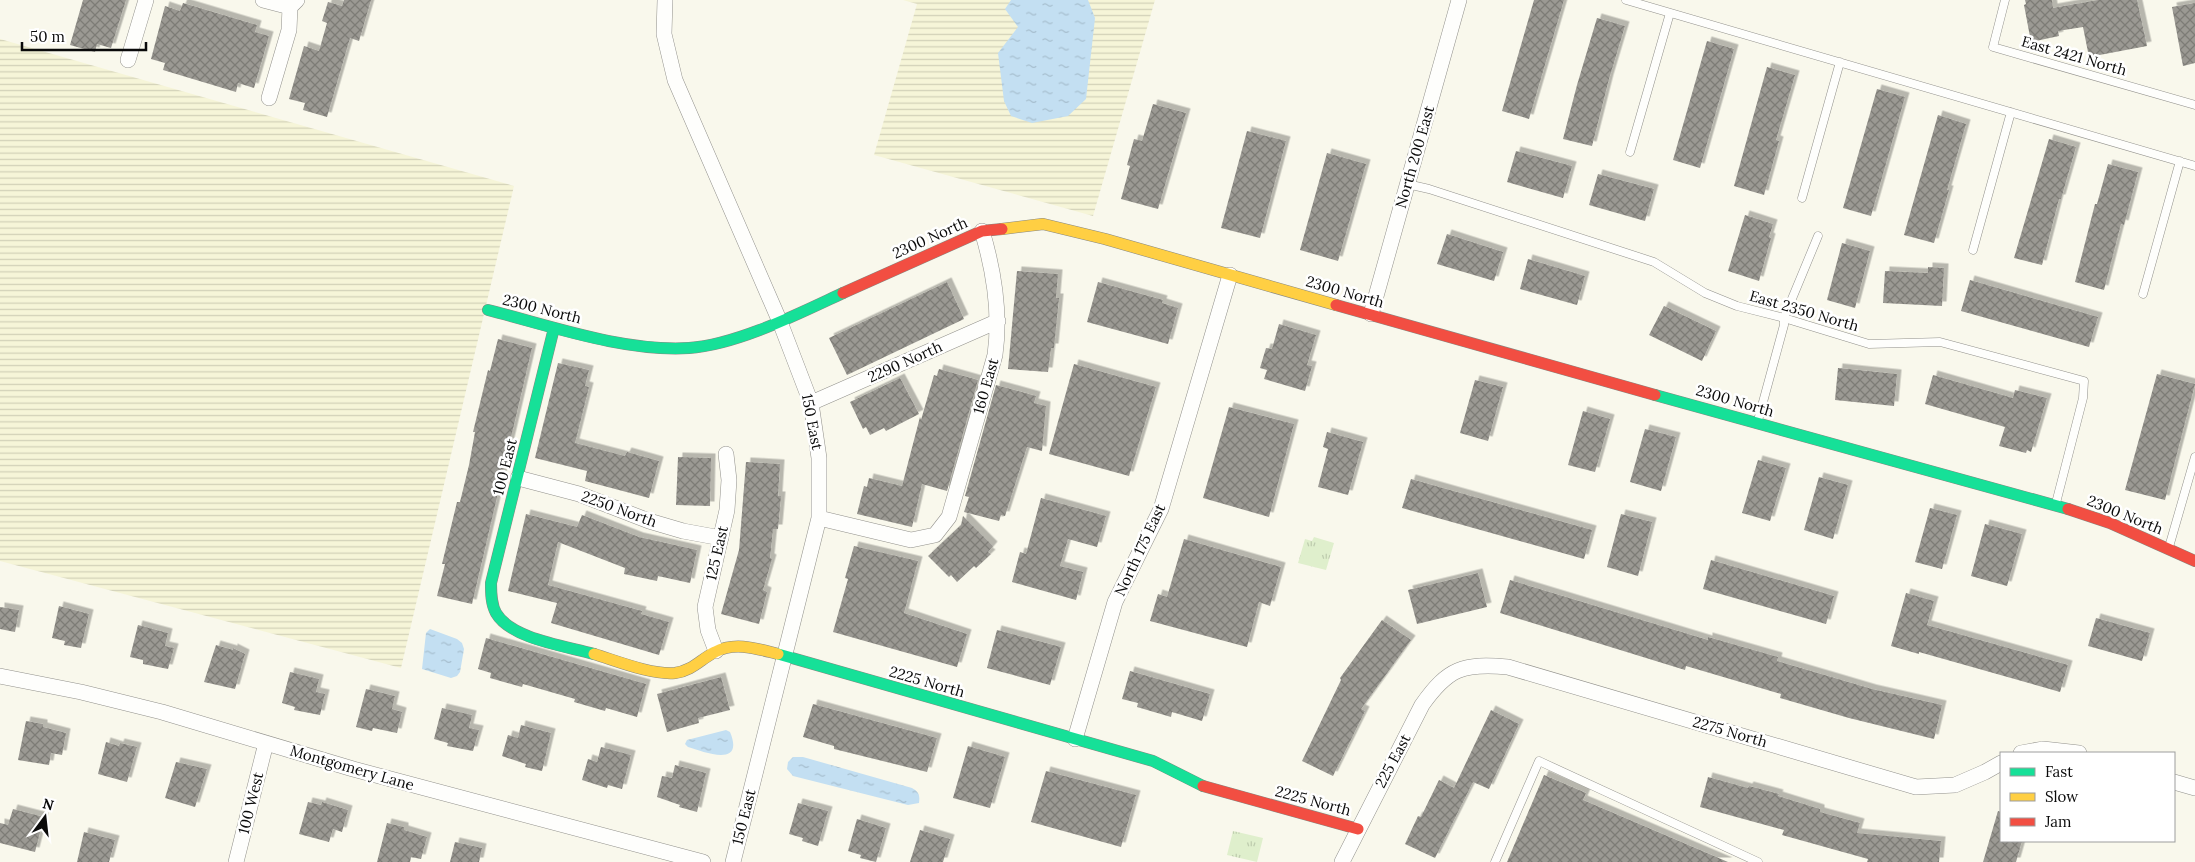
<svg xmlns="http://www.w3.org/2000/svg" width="2195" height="862" font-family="Lora,serif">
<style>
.farmland{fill:url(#farmland-rules)}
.grass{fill:url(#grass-tufts)}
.water{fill:url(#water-ripples)}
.building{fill:url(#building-cross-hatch);filter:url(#shadow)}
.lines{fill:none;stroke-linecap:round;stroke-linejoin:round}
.lane-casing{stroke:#92918c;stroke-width:9}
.street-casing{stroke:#92918c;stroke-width:16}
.fast-casing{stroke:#888882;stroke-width:12}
.slow-casing{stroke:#888882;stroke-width:12}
.jam-casing{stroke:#888882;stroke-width:12}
.lane{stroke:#fefefc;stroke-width:8}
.street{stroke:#fefefc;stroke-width:15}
.fast{stroke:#16e098;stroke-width:11}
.slow{stroke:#ffcf43;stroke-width:11}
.jam{stroke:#f24e42;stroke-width:11}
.labels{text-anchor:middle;stroke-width:5;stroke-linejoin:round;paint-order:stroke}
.street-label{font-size:15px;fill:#0a0a0a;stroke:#fff}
</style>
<defs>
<pattern id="farmland-rules" width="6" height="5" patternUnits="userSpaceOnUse" patternTransform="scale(1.25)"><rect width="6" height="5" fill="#f6f5d8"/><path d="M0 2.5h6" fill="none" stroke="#d2d1b8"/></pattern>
<pattern id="grass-tufts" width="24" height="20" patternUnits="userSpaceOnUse" patternTransform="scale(1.25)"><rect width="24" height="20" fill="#dfefcc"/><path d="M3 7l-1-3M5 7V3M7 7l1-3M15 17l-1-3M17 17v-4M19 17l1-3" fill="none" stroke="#beccae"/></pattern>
<pattern id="water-ripples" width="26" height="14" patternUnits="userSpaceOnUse" patternTransform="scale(1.25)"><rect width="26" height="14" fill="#c3dff2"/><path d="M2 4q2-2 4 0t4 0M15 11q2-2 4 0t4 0" fill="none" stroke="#a6bece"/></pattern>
<pattern id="building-cross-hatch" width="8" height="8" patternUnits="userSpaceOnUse" patternTransform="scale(1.25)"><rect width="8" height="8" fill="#9b9993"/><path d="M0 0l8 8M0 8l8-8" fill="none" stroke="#7d7b76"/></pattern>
<filter id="shadow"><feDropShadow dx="4.5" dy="-4.5" stdDeviation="0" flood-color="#0004"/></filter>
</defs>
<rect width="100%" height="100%" fill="#f9f8ec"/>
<path class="farmland" d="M903,0H1155L1093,216L874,155L917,4Z
M0,39L514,186L401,668L0,561Z"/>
<path class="grass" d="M1314,537L1334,543L1326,570L1298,563L1305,539L1312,541Z
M1233,831L1263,838L1257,862L1227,855Z"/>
<path class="water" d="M1011,0H1088L1095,18L1086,99L1068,116L1032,123L1011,116L1004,101L998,53L1018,27L1005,9Z
M430,629L457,639L462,643L464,649L460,672L457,676L451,678L422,669L426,633Z
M726,730L730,732C745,768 704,752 688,747L685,744L687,740Z
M793,757H803L912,788C919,792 920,795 919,803L908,805L793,776L787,769L788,762Z"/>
<path class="building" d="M83,0H126L111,48L97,44L95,52L70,45Z
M344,0H371L359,41L350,38L327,117L303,110L305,103L289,99L304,46L319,51L327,23L322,21L328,2L342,6Z
M1534,0H1564L1529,119L1502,111Z
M2025,0H2052L2053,8L2098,0H2137L2147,46L2089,57L2083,27L2058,31L2059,36L2031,42L2024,5L2026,4Z
M183,3L257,25L255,32L269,36L254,88L238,83L236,92L163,70L165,63L151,59L165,6L180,11Z
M2195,3V63L2183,66L2172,7Z
M1597,18L1625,26L1609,79L1592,146L1563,139L1577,85Z
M1707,41L1734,49L1700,168L1673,160Z
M1767,67L1795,75L1776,140L1779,141L1764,195L1734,186Z
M1877,89L1905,97L1871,216L1843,208Z
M1153,104L1186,113L1158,209L1121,199L1130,166L1127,165L1134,139L1142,141Z
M1938,115L1966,124L1947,190H1949L1934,243L1904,235Z
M1247,131L1286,141L1260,238L1221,228Z
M2049,139L2076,147L2061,199H2059L2042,265L2014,258Z
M1516,151L1572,166L1563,198L1507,182Z
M1327,153L1366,164L1338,261L1300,250Z
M2108,164L2138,172L2124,225L2121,224L2104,290L2075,282L2095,204H2097Z
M1598,174L1654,189L1645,221L1589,205Z
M1745,215L1773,224L1769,237L1771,238L1759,281L1728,271Z
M1447,234L1503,252L1494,281L1437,264Z
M1842,243L1870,251L1855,308L1827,300Z
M1528,259L1585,276L1577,305L1520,289Z
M1928,267L1944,268L1942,306L1883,303L1885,271L1928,273Z
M1017,271L1058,274L1056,298H1059L1054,348H1051L1048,372L1008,369Z
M1970,280L2098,317L2089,347L1961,311Z
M947,282L964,319L847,375L829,338Z
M1098,282L1163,300L1162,303L1178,308L1168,344L1087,322Z
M1664,306L1716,331L1702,361L1649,335Z
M1279,324L1316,335L1307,365L1312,366L1305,391L1264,379L1267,370L1260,368L1266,348L1272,349Z
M498,339L532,348L472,604L437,596L445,564H442L457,502H460L469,465L475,432H473L488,370L490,371Z
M558,363L589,370L585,386L589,387L575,443L625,456L627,452L659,461L649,498L585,481L587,471L535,458Z
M1074,364L1156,387L1129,476L1049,454Z
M1838,368L1897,374L1894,406L1835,400Z
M939,369L978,380L947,491L922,484L912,527L857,514L864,486L867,487L869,478L902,486L920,417L921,420L934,375L937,376Z
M2157,374L2195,384L2165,500L2125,490Z
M1933,375L2013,398L2015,390L2047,398L2031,452L2027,450L2026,453L1999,446L2005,427L1925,404Z
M900,378L919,414L886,431L884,428L870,435L866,427L863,429L850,402Z
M1475,380L1503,387L1488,441L1460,433Z
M996,385L1036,396L1034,403L1046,406L1042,451L1027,447L1005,516L1001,515L999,521L964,512L969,497L965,496Z
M1229,407L1294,424L1269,517L1203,498Z
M1583,411L1610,419L1595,472L1568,465Z
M1645,429L1676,437L1661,491L1630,482Z
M1327,432L1363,442L1348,495L1318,487L1328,449L1323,447Z
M678,457L711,458L710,506L676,505Z
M1758,460L1786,468L1770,521L1742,513Z
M746,462L780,464L778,496H781L778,529H773L770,558L772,559L763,590L767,592L759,624L721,614L739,550Z
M1819,477L1848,485L1833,539L1804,530Z
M1411,479L1592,530L1584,559L1402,508Z
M1041,498L1106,516L1097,547L1068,539L1060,566L1083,572L1076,600L1012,582L1020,552L1026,554Z
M1930,508L1957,515L1942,569L1915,562Z
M526,514L577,527L582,515L639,537L697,550L690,583L658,576L657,581L624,574L625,568L558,542L548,585L642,611L641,614L669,622L659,655L551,623L557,603L508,591Z
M1621,514L1652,522L1638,576L1607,567Z
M963,516L993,546L988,552L991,554L976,568L974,566L957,582L951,575L949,577L928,556L961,525Z
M1985,524L2022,534L2007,586L1971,576Z
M1184,539L1281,567L1270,606L1259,602L1247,647L1150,621L1158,594L1167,597Z
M854,546L918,561L904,613L967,634L957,667L833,632L848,579L845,578Z
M1711,560L1834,596L1826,624L1703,589Z
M1478,573L1487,607L1417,624L1408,590Z
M1510,580L1708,640V637L1778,657L1777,661L1872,689L1942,705L1934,739L1849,718L1780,698L1781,694L1686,666L1685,670L1500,613Z
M1906,593L1934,601L1927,625L2068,665L2060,692L1919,652V654L1891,646Z
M59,606L89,614L81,648L64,645L65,641L52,638Z
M0,607L19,610L15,632L0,629Z
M2096,618L2150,633L2142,661L2088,646Z
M1382,620L1411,640L1361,709L1365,711L1333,776L1302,761L1341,680L1340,678Z
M138,625L168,633L165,646L174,648L168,669L143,664V660L130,657Z
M997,630L1061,647L1050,685L987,668Z
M486,638L646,684L637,717L606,708L605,711L574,702L575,699L523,684L522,687L490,678L491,673L478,669Z
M216,645L233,650V648L245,654L235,689L204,682Z
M1130,671L1210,694L1202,721L1172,712L1171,717L1137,707L1138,703L1122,699Z
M290,672L319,679L316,692L325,694L320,715L294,710L295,707L282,703Z
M721,677L730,710L698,718L699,723L667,732L657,694Z
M366,689L395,696L392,709L402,712L397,733L373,728L372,731L356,727Z
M813,704L937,738L927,772L834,749V746L803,737Z
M442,708L472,715L469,728L479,730L473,751L447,746L448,743L434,739Z
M1491,710L1519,724L1489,789L1473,782L1435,858L1405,844L1418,816L1421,817L1439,780L1454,788Z
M26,721L43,724V727L66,733L62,755L51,753L49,765L18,760Z
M521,725L551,733L542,771L525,767L526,764L502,756L508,735L518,738Z
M106,742L119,746L120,743L137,747L127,782L98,774Z
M968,746L1005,757L990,808L953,798Z
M601,747L631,755L622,789L608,785L607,788L582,780L588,759L597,762Z
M176,762L207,769L195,807L165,798Z
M675,765L706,773L697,812L679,807L680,805L657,797L662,776L672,778Z
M1046,771L1136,795L1121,847L1031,822Z
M1544,775L1586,793L1583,800L1728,862H1507Z
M1708,777L1748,788L1749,786L1779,794L1778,796L1820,809V812L1860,823L1857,833L1941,841L1939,862H1867L1868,859L1782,835L1784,830L1700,807Z
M308,802L321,805L322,802L348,810L342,832L333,829L329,842L299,834Z
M798,803L828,811L818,846L802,841L803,838L789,834Z
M13,809L44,817L35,852L0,843V823L8,825Z
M1998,811L2001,812V841H2022L2016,862H1983Z
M857,819L886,828L876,862L860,858L861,855L848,851Z
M387,823L404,827V830L427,837L421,859L411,857L410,862H377Z
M920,830L950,839L943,862H910Z
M84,832L115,840L109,862H77Z
M455,842L482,848L479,862H450Z"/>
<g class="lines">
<defs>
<path id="lane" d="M1626,0L2195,166
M2005,0L1993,47L2195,105
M1630,152L1670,13
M1407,184L1429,189L1654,262L1705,293L1737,306L1784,318L1869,344L1940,342L2084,381L2083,398L2056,503
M1802,198L1840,62
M1973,250L2011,112
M2143,294L2180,161
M1757,424L1784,325V318L1818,236
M2169,547L2195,457
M1495,862L1539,761L1758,862"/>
<path id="street" d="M263,0L290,7
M665,0L664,34L675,80L780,322L811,403L819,458V518L733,862
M128,60L146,0
M269,98L289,30L290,7L297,0
M1371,314L1459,0
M811,403L998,321
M518,478L579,494L649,521L683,531L721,538
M819,518L911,540L935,535L949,517L995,355C1001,312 994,271 982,231
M716,651L708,630L705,607L727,510L729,480L726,454
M0,676L81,692L162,712L353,769L703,862
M1075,739L1115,602L1161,509L1230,275
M2021,753L2043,749L2079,753
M2174,782L2195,788
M236,862L266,743
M1342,862L1422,705C1448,668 1463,663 1508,667L1916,787L1955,785L1985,772L2001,763"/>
<path id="fast" d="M488,310C551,326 624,352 689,348C737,345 800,313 843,293
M554,328L491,583C491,593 491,604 496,613C511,639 566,646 594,654
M1655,395L2068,509
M778,654L1153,761L1203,786"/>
<path id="slow" d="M1002,229L1043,224L1105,239L1336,305
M594,654C617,661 651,675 675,673C692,671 701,659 715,652C735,641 758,649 778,654"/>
<path id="jam" d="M843,293L982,231L1002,229
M1336,305L1655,395
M2068,509L2110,523L2195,561
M1203,786L1358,829"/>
</defs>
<use href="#lane" class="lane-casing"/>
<use href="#street" class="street-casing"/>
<use href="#fast" class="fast-casing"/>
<use href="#slow" class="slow-casing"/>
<use href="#jam" class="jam-casing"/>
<use href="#lane" class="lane"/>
<use href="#street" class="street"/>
<use href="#fast" class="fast"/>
<use href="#slow" class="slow"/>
<use href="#jam" class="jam"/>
</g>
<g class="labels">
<g class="street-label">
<text transform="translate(2074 56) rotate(16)" y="5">East 2421 North</text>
<text transform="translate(1415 157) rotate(-74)" y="5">North 200 East</text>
<text transform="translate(930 238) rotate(-24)" y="5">2300 North</text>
<text transform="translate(1345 292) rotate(16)" y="5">2300 North</text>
<text transform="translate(542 309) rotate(14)" y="5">2300 North</text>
<text transform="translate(1804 311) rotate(16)" y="5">East 2350 North</text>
<text transform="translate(905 362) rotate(-24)" y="5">2290 North</text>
<text transform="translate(986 386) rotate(-74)" y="5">160 East</text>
<text transform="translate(1735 401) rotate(16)" y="5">2300 North</text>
<text transform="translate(812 422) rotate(79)" y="5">150 East</text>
<text transform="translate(505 467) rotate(-76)" y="5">100 East</text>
<text transform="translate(619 509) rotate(20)" y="5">2250 North</text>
<text transform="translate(2125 515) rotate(22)" y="5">2300 North</text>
<text transform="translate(1140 550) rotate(-65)" y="5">North 175 East</text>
<text transform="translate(717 553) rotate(-77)" y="5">125 East</text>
<text transform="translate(927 682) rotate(16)" y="5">2225 North</text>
<text transform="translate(1730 732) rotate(16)" y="5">2275 North</text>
<text transform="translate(1393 761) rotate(-62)" y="5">225 East</text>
<text transform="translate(352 768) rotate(16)" y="5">Montgomery Lane</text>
<text transform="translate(1313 801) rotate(15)" y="5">2225 North</text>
<text transform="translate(251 803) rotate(-76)" y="5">100 West</text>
<text transform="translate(744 817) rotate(-76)" y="5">150 East</text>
</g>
</g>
<rect x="2000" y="752" width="175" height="90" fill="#ffffff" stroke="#9d9d9d"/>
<rect x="2010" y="768" width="25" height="8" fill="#16e098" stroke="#9d9d9d"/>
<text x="2045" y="777" font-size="15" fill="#0a0a0a">Fast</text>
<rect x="2010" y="793" width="25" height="8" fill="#ffcf43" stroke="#9d9d9d"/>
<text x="2045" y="802" font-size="15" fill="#0a0a0a">Slow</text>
<rect x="2010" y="818" width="25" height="8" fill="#f24e42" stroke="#9d9d9d"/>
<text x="2045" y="827" font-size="15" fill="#0a0a0a">Jam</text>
<g transform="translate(45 817) rotate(15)" stroke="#ffffff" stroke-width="4" paint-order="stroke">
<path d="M0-4L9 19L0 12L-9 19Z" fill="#0a0a0a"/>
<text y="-8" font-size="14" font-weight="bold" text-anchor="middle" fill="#0a0a0a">N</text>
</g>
<path d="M22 42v8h124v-8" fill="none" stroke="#0a0a0a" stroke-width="2.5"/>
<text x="30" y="42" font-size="15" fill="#0a0a0a" stroke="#ffffff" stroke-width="4" paint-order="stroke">50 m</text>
</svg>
